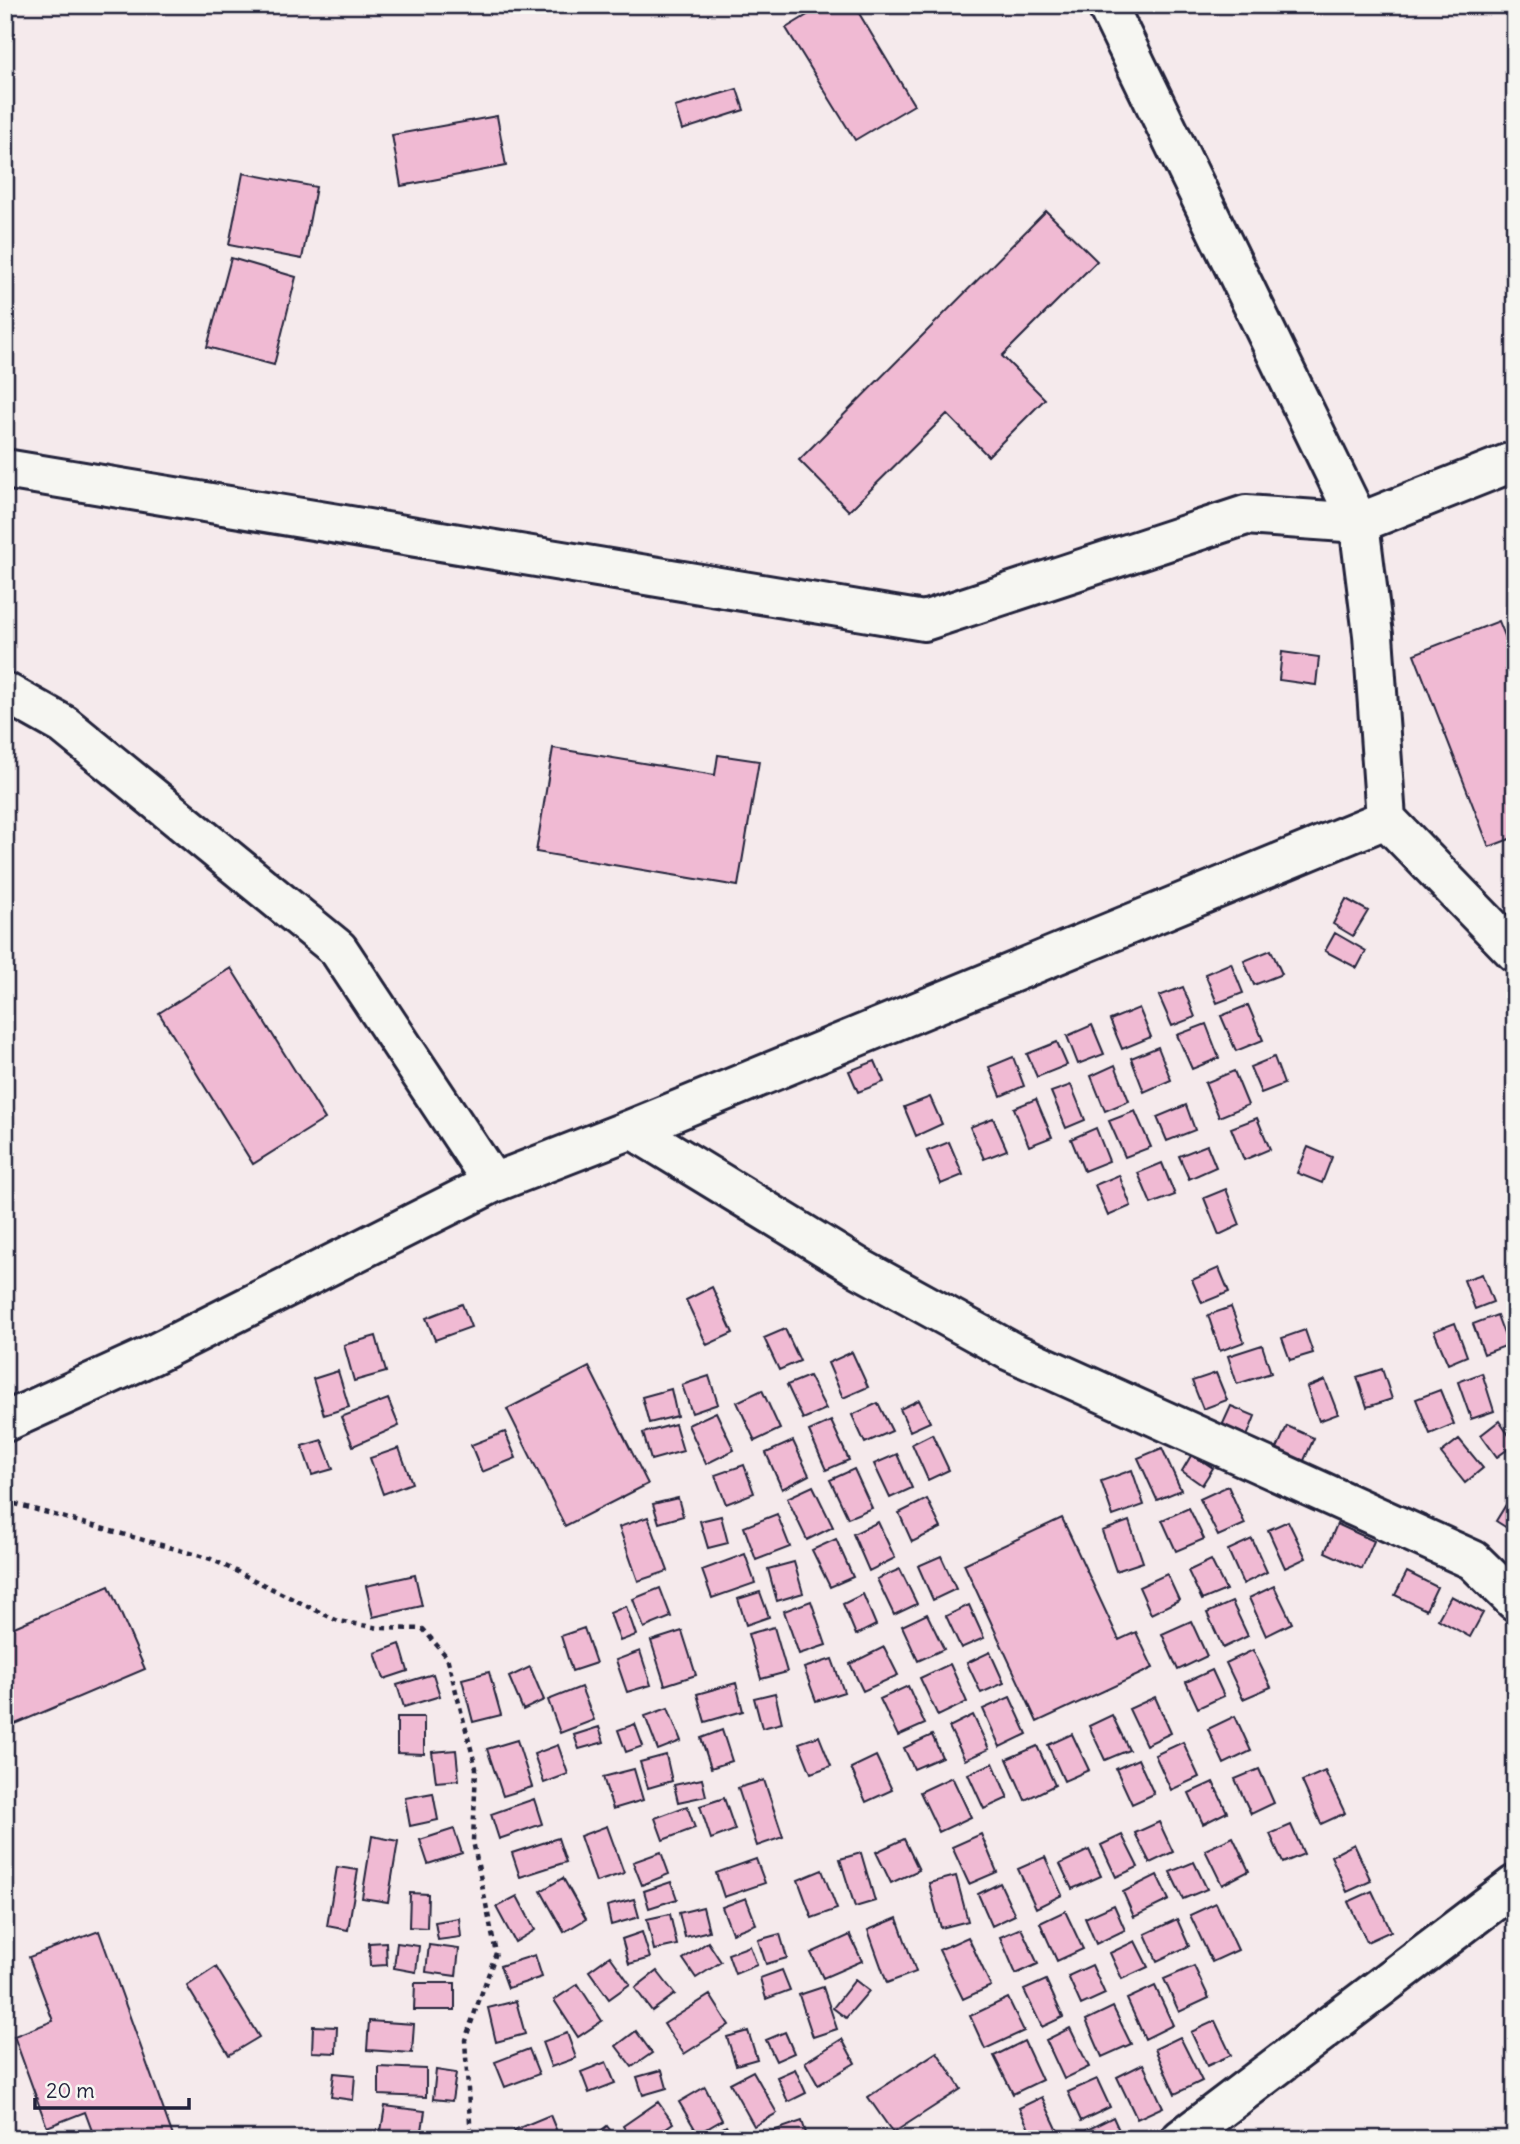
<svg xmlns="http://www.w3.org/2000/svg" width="1520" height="2144" font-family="Delius,sans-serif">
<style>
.building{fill:#f0bad3;stroke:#22223b;stroke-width:2}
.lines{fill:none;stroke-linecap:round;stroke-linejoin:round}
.minor-casing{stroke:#22223b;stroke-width:44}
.path{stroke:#22223b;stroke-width:4.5;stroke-dasharray:5 5;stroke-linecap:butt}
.minor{stroke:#f6f6f2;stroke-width:38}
</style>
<rect width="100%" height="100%" fill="#f5eaec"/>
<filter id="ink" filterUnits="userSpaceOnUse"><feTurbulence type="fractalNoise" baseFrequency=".0143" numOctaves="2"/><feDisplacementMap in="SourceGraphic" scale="14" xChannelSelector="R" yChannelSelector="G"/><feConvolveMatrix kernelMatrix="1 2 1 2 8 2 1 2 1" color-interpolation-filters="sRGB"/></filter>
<g filter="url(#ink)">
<path class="building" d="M824,5H854L914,105L855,140L786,28Z
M737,89L744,110L682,130L675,107Z
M497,116L506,166L401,186L392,135Z
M243,173L316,187L302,259L229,245Z
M1046,211L1097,261L1002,356L1045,399L988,456L947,414L849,511L799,460Z
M231,258L296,277L274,365L207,347Z
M1499,621L1515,661V837L1489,847L1414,654Z
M1282,652L1319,657L1316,685L1279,680Z
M553,748L715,775L718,755L759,761L738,886L536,852Z
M1346,899L1368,911L1353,936L1333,924Z
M1335,933L1366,951L1357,968L1325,951Z
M1271,950L1282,974L1254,985L1244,961Z
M1231,963L1243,993L1217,1003L1205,974Z
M231,968L325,1119L253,1164L159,1013Z
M1183,987L1195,1017L1172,1026L1159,996Z
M1248,1005L1263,1040L1236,1051L1221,1016Z
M1139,1008L1151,1037L1122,1049L1110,1020Z
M1206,1024L1219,1058L1192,1069L1177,1035Z
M1092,1025L1104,1054L1078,1064L1067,1036Z
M1057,1042L1067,1065L1037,1077L1027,1054Z
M1158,1047L1171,1080L1144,1092L1131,1058Z
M1013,1057L1024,1086L1001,1096L989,1067Z
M1274,1057L1284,1084L1261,1093L1250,1067Z
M875,1061L884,1082L858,1092L849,1071Z
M1115,1065L1129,1101L1105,1111L1091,1076Z
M1234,1071L1248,1105L1219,1117L1205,1083Z
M1071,1085L1085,1120L1066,1128L1051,1092Z
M930,1097L942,1124L916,1136L904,1107Z
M1036,1099L1052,1137L1029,1146L1014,1108Z
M1186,1105L1195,1130L1167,1141L1157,1117Z
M1135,1111L1151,1147L1125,1157L1109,1121Z
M993,1118L1007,1150L984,1159L970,1127Z
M1257,1118L1270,1149L1244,1160L1231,1128Z
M1096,1128L1109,1161L1084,1171L1071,1139Z
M949,1142L963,1175L941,1184L927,1151Z
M1207,1145L1216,1167L1189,1179L1179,1156Z
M1308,1147L1332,1157L1322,1183L1297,1173Z
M1162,1163L1175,1195L1151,1204L1138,1173Z
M1119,1175L1131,1206L1108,1216L1095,1185Z
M1226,1189L1240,1225L1219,1235L1204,1198Z
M1219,1268L1229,1292L1202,1303L1192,1280Z
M1482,1274L1493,1302L1475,1309L1464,1280Z
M712,1287L733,1333L707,1345L686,1300Z
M462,1304L471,1327L435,1340L426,1318Z
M1231,1307L1244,1342L1220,1351L1208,1315Z
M1497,1315L1508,1345L1484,1354L1473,1324Z
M1455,1323L1467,1356L1448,1364L1434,1331Z
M785,1329L800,1361L779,1370L764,1338Z
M1305,1330L1313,1353L1290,1360L1282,1338Z
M376,1336L386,1372L354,1381L344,1345Z
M1262,1345L1271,1373L1237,1384L1228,1356Z
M852,1352L868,1387L843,1398L828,1363Z
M589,1367L648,1484L565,1526L507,1409Z
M1382,1369L1392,1399L1367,1407L1357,1377Z
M338,1371L349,1407L324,1415L313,1379Z
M1216,1373L1227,1400L1203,1409L1192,1381Z
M1482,1373L1494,1411L1471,1419L1458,1382Z
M709,1376L718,1404L692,1413L682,1385Z
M809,1376L826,1409L803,1419L787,1385Z
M1325,1380L1338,1414L1319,1421L1307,1387Z
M671,1389L677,1416L649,1423L642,1397Z
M762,1390L780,1429L755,1441L737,1402Z
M1440,1390L1454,1424L1430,1434L1416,1399Z
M388,1399L399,1426L353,1446L341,1417Z
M919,1400L930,1422L910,1431L900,1409Z
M878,1403L892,1431L865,1443L852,1415Z
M1231,1406L1255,1416L1246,1439L1221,1428Z
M716,1412L734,1450L706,1464L688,1425Z
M831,1421L849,1460L826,1470L809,1431Z
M1499,1421L1515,1444L1497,1457L1481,1435Z
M675,1424L683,1451L651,1460L643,1433Z
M1287,1426L1314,1438L1302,1465L1275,1453Z
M505,1432L516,1458L482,1472L471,1445Z
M932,1434L949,1470L928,1480L912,1444Z
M1459,1439L1483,1468L1465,1483L1441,1453Z
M322,1440L333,1469L312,1475L302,1446Z
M793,1441L809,1475L782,1489L766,1453Z
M399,1448L412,1483L383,1494L370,1458Z
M1162,1448L1181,1490L1157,1500L1138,1458Z
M897,1454L912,1488L890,1498L874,1464Z
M1192,1454L1213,1468L1202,1485L1182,1471Z
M744,1465L754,1493L726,1504L715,1475Z
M854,1469L872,1508L848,1518L830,1480Z
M1132,1470L1144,1505L1113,1516L1101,1481Z
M813,1486L833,1527L807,1540L787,1498Z
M1228,1486L1245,1524L1218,1536L1200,1499Z
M678,1498L683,1516L659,1523L653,1504Z
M927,1499L941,1528L912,1542L899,1513Z
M1507,1503L1515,1508V1533L1496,1521Z
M1189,1508L1204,1539L1176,1551L1162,1520Z
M777,1514L790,1547L756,1560L744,1527Z
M721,1516L728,1543L708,1548L700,1521Z
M648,1517L668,1571L638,1581L619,1527Z
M1062,1518L1119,1640L1136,1632L1153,1668L1037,1722L964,1564Z
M1129,1521L1143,1562L1116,1571L1102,1531Z
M1288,1521L1306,1558L1285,1568L1268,1530Z
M878,1522L895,1558L869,1571L853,1534Z
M1337,1524L1374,1541L1362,1569L1325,1552Z
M836,1539L853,1577L830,1587L812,1550Z
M1252,1539L1267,1572L1243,1584L1228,1550Z
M745,1554L755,1583L712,1598L702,1570Z
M941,1556L956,1589L933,1600L918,1566Z
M1211,1560L1226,1590L1202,1600L1188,1571Z
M794,1562L803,1593L777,1601L768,1569Z
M900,1569L917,1604L894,1615L877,1579Z
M1407,1572L1437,1587L1426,1610L1395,1595Z
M1167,1574L1179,1600L1151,1614L1139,1587Z
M415,1575L422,1606L373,1617L366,1586Z
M109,1586L145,1669L13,1725L5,1707V1631Z
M1274,1586L1292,1623L1266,1636L1249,1598Z
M660,1588L671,1617L644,1628L633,1599Z
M760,1592L769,1617L746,1625L738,1599Z
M863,1594L876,1625L856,1635L843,1604Z
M1451,1596L1483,1613L1470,1637L1438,1619Z
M811,1601L826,1645L799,1654L784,1611Z
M1232,1602L1248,1636L1223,1648L1207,1613Z
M969,1605L984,1638L961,1648L946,1616Z
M626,1606L636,1635L620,1641L610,1613Z
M927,1614L944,1649L918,1661L902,1626Z
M1191,1621L1207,1656L1178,1670L1162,1634Z
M774,1627L787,1672L761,1679L748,1634Z
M584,1628L596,1663L572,1671L561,1636Z
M682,1631L696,1675L665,1685L651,1641Z
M400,1644L408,1671L384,1679L375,1653Z
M884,1647L898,1675L863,1691L850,1664Z
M1253,1650L1271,1687L1243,1699L1226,1663Z
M640,1651L651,1685L627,1692L616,1660Z
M990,1652L1004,1683L981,1693L967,1663Z
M832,1659L844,1692L816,1701L804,1668Z
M950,1664L967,1702L938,1716L920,1678Z
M530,1667L544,1700L523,1710L509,1677Z
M1212,1670L1224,1696L1198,1708L1186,1682Z
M489,1672L501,1715L473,1722L462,1679Z
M433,1674L440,1696L404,1707L397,1685Z
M736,1683L743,1711L705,1722L697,1694Z
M908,1686L925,1724L898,1736L880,1699Z
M581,1687L594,1720L560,1733L548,1700Z
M775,1693L782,1723L762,1728L754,1698Z
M1010,1697L1027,1734L1000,1747L983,1709Z
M1155,1697L1171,1733L1146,1745L1129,1709Z
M668,1708L681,1741L658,1750L645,1716Z
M973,1715L989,1749L965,1760L949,1727Z
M1112,1715L1129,1750L1105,1760L1089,1726Z
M1235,1716L1251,1751L1224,1764L1208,1729Z
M397,1717H424V1754L397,1753Z
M635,1724L643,1746L626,1752L618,1730Z
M599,1727L604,1742L579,1749L574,1735Z
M722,1730L732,1761L711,1768L701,1738Z
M1072,1734L1089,1770L1064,1781L1048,1745Z
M932,1735L942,1757L914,1769L904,1748Z
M819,1736L831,1766L811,1773L799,1743Z
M517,1740L532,1787L503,1796L487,1749Z
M1183,1742L1199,1777L1171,1790L1155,1755Z
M558,1745L568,1774L544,1783L534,1754Z
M1037,1746L1055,1785L1025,1800L1007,1759Z
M456,1750L459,1780L436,1782L432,1752Z
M666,1755L672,1781L648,1788L640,1762Z
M876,1756L892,1790L866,1802L851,1768Z
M1138,1759L1154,1794L1132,1804L1116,1769Z
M993,1763L1008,1798L984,1809L968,1774Z
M634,1769L643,1800L613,1809L603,1777Z
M1259,1769L1274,1803L1251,1814L1235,1779Z
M1325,1771L1345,1813L1321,1824L1302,1781Z
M952,1777L971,1817L939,1832L920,1792Z
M702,1779L706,1796L678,1802L674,1785Z
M764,1780L783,1837L757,1846L738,1788Z
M1213,1782L1227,1812L1203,1824L1189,1793Z
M433,1793L438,1820L410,1826L405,1798Z
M724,1798L735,1830L711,1839L700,1806Z
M534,1799L542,1824L499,1839L491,1814Z
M687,1806L695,1828L663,1840L655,1818Z
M1159,1822L1173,1852L1150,1863L1135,1833Z
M1291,1825L1304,1854L1283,1863L1270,1834Z
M607,1826L624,1873L596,1882L580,1836Z
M454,1829L462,1853L428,1864L420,1840Z
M981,1834L997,1872L969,1884L952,1847Z
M1122,1835L1138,1867L1116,1877L1101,1845Z
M372,1836L398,1841L388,1902L362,1898Z
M1233,1837L1249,1871L1222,1885L1205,1850Z
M558,1838L566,1862L520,1877L512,1853Z
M904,1839L919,1870L891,1883L876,1852Z
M1354,1844L1371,1881L1347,1892L1331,1856Z
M1089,1850L1101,1876L1072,1889L1060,1864Z
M661,1852L669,1874L642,1885L633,1862Z
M861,1853L875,1901L855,1907L840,1859Z
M1045,1857L1062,1895L1036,1908L1018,1869Z
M756,1859L765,1883L724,1897L716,1873Z
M1194,1862L1207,1889L1183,1899L1170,1872Z
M337,1867L358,1870L348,1930L327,1926Z
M822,1870L837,1909L812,1918L798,1880Z
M1157,1875L1169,1900L1134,1917L1123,1892Z
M956,1876L968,1921L941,1928L929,1883Z
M563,1878L586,1919L564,1932L541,1891Z
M671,1882L677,1899L649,1908L644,1891Z
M1000,1883L1015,1915L992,1926L978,1894Z
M1372,1891L1391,1931L1367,1942L1348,1902Z
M410,1893L428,1894L427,1928L409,1927Z
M517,1896L535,1930L515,1942L496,1907Z
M746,1898L756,1924L732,1933L722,1907Z
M634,1899L639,1917L611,1925L607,1906Z
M1216,1903L1238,1950L1212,1962L1190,1915Z
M1114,1905L1125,1930L1096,1944L1085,1918Z
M703,1907L709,1931L685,1937L679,1913Z
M1065,1911L1083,1949L1057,1961L1040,1923Z
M670,1914L677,1945L654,1950L647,1919Z
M459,1918L461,1937L438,1940L435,1922Z
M897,1918L916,1972L887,1983L868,1930Z
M1177,1919L1189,1946L1157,1961L1145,1934Z
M1021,1928L1038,1964L1016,1974L1000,1937Z
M99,1931L174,2139H95L85,2112L47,2127L14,2036L53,2021L29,1957Z
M642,1932L650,1958L629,1964L622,1939Z
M780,1934L787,1958L766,1964L758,1940Z
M850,1935L862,1961L823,1978L811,1953Z
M968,1937L991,1986L963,1999L939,1950Z
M1135,1941L1148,1967L1122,1979L1110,1953Z
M386,1942L387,1965L370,1966L369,1943Z
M708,1942L721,1962L696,1978L683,1959Z
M397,1943L419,1946L416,1972L394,1968Z
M429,1945L459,1949L456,1976L426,1972Z
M750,1946L757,1965L735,1974L728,1954Z
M535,1955L542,1977L508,1988L500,1966Z
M610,1956L630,1984L609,1999L589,1971Z
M1092,1965L1105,1994L1081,2005L1068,1976Z
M1194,1966L1209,1998L1179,2012L1164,1979Z
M216,1967L259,2037L229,2055L187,1986Z
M782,1970L790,1990L766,1999L760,1978Z
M657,1971L675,1994L652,2011L635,1988Z
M855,1980L869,1991L846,2018L833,2008Z
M1046,1980L1063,2017L1042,2027L1024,1990Z
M415,1983H455V2010H414Z
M578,1984L602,2021L578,2037L554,2000Z
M1155,1986L1173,2025L1145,2039L1127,1999Z
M823,1987L837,2029L813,2037L799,1995Z
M710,1995L729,2025L684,2054L664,2024Z
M1008,1998L1024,2031L985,2049L970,2016Z
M516,2001L525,2034L496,2042L488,2008Z
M1113,2007L1131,2044L1102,2057L1086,2020Z
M369,2021L414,2024L412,2053L367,2050Z
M1215,2021L1231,2055L1207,2066L1191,2032Z
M313,2026L337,2027L336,2053L312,2052Z
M1070,2028L1089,2067L1064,2079L1046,2040Z
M636,2031L652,2053L632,2067L616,2046Z
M748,2031L757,2059L736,2065L727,2037Z
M785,2032L794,2053L776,2061L766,2040Z
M567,2033L576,2058L551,2067L542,2042Z
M1180,2037L1202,2081L1175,2094L1155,2049Z
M842,2039L855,2063L818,2085L805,2062Z
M1024,2041L1042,2080L1013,2094L994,2056Z
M529,2049L539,2074L505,2087L495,2062Z
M937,2052L961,2089L893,2133L868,2097Z
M606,2062L615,2083L589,2093L581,2072Z
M1143,2064L1163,2107L1137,2119L1117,2077Z
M379,2067L426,2069V2097L379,2095Z
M795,2069L806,2093L788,2102L777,2077Z
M436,2070L456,2073L452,2101L433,2099Z
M662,2070L667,2088L643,2095L637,2077Z
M753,2071L777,2113L754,2126L730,2083Z
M334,2073L355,2075L353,2100L331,2097Z
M1097,2079L1110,2107L1081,2121L1068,2092Z
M705,2087L722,2120L698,2134L679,2102Z
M1042,2097L1058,2131L1040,2139H1034L1019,2108Z
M658,2102L673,2123L650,2139H631L623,2126Z
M385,2106L425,2111L421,2137L381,2131Z
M550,2115L560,2139H518L514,2130Z
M1113,2117L1123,2139H1091L1087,2130Z
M802,2121L808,2139H773L770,2132Z
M607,2126L617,2139H590Z
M726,2126L734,2139H704Z"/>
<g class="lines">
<defs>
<path id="minor" d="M1107,5L1359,523L1373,635L1386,819L1515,952
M5,469L924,621L1246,515L1359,523L1515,461
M5,692L64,725L338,949L493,1183
M632,1129L861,1269L1010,1351L1473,1560L1515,1601
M5,1422L150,1356L493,1183L632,1129L1386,819
M1181,2139L1515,1885"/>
</defs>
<use href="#minor" class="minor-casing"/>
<path class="path" d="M5,1501L211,1559L338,1621L379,1628L423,1629L447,1657L476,1768L473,1841L496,1953L465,2040L471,2139"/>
<use href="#minor" class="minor"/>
</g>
</g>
<rect width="1520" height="2144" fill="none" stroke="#f6f6f2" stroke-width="28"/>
<rect x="14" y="14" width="1492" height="2116" fill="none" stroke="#22223b" stroke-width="2.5" filter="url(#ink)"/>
<path d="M35 2098v10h154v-10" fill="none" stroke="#22223b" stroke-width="3.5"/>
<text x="46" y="2098" font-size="21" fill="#22223b" stroke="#f6f6f2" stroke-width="5" paint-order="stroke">20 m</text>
</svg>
